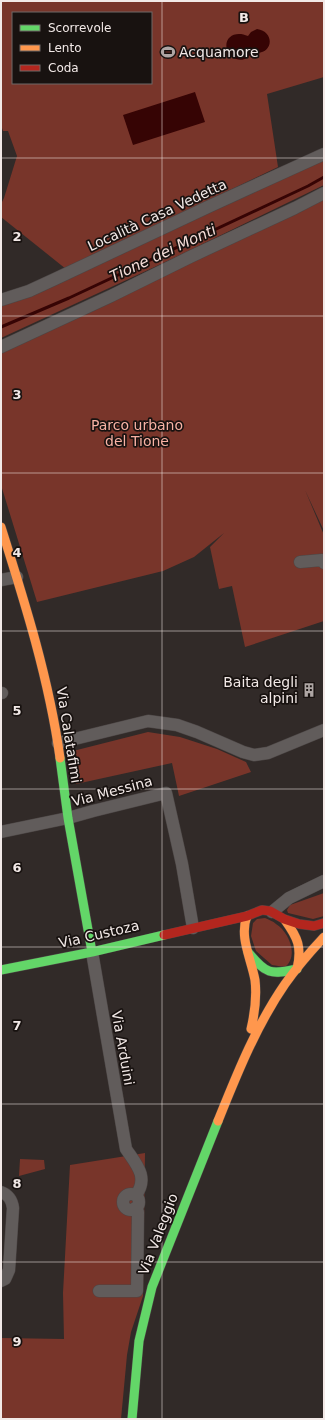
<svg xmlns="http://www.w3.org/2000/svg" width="325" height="1420" font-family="'DejaVu Sans',sans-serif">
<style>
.green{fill:#78352a;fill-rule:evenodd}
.water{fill:#360404}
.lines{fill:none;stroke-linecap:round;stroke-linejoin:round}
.stream{stroke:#360404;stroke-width:3}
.street-casing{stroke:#4c4645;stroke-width:13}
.fast-casing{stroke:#4c4645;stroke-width:10}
.slow-casing{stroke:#4c4645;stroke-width:10}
.jam-casing{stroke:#4c4645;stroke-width:10}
.street{stroke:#615c5b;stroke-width:12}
.fast{stroke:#63d668;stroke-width:9}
.slow{stroke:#ff974d;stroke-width:9}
.jam{stroke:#b3261e;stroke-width:9}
.grid{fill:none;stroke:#f2e9e7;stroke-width:1;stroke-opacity:0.55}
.labels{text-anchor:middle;stroke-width:3.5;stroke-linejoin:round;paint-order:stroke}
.poi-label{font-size:14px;fill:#f2e9e7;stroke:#181210;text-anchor:start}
.street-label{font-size:14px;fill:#f2e9e7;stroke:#181210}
.park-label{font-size:14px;fill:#f8b2a4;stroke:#181210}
.water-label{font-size:15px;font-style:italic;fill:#f5ddd8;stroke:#181210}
.grid-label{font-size:13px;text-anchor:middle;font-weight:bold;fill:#f2e9e7;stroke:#181210;stroke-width:3.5;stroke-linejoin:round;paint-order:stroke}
</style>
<rect width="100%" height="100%" fill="#312a28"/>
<path class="green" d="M1,1H324V77L267,94L278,167L66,269L1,217V204L4,198L17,156L8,131H3L1,125ZM13,13H151V83H13Z
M324,159V185L174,258L1,338V306L26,298Z
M324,197V531L305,490L324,535V621L245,647L232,586L219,589L210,547L224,533L194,557L163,571L37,602L1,485V351Z
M148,732L180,737L217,749L246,762L251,772L179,796L172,763L76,784L73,751Z
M324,893V916L313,919L288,913L287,910L290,905Z
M265,918C269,920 273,921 276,924C289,932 299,956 285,967L272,965L256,951L251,936L253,923L257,919Z
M145,1153L143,1296L131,1332L127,1355L121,1419H1V1338L64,1339L63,1293L70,1165Z
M20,1159L44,1160L45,1169L19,1176Z"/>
<path class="water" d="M257,29C277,32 272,58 252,52C247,61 239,62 230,56C220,41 232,29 248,36L251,32Z
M195,92L205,122L133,145L123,115Z"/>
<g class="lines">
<path class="stream" d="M1,327L69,298L308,186L324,177"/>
<defs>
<path id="street" d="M1,300L29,291L55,279L210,206L324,154
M1,347L111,296L190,257L295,208L324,193
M300,562L322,560L324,563
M1,580L17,577
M1,693H2
M58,743L148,721L177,725L197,732L243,752L254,755L268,753L324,730
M1,832L68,818L93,811L166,793L182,864L193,928
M272,912L289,898L324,881
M92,952L126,1149C136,1164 149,1177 136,1195
M1,1192C9,1195 12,1200 13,1208L9,1270L5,1279L1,1281
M123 1202a8 8 0 1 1 16 0a8 8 0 1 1-16 0Z
M99,1291H137L138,1212L135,1208"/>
<path id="fast" d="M60,758L68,818L92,952
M248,952C266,974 270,975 297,969
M1,970L92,952L164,935
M132,1419L139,1341L152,1287L218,1121"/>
<path id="slow" d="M1,527C25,603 49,679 60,758
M247,916C239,937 251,958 255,980C257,997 255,1012 251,1029
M285,920C298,938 302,947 297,969
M218,1121C237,1074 256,1026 285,984C297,967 310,952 324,937"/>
<path id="jam" d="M164,935L247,916L262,910L270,911L284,919L299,924L314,926L324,923"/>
</defs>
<use href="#street" class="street-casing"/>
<use href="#fast" class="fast-casing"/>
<use href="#slow" class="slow-casing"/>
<use href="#jam" class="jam-casing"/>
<use href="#street" class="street"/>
<use href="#fast" class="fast"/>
<use href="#slow" class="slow"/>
<use href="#jam" class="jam"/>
</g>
<path class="grid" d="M162,1V1419M1,158H324M1,316H324M1,473H324M1,631H324M1,789H324M1,947H324M1,1104H324M1,1262H324"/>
<defs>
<symbol id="stadium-bare" viewBox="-9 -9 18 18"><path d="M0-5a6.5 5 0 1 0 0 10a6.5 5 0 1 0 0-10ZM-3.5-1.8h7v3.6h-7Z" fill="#aea6a4" stroke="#181210" stroke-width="2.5" paint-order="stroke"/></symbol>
<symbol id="building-bare" viewBox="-9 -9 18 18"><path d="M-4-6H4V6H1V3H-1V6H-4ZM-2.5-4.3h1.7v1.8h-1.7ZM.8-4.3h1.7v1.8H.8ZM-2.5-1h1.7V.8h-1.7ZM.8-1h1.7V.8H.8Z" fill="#aea6a4" stroke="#181210" stroke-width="2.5" paint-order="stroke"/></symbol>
</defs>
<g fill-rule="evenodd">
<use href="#stadium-bare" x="158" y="42" width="20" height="20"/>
<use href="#building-bare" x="299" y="680" width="20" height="20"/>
</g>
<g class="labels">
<g class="poi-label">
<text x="179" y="57">Acquamore</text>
<text x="298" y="687" text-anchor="end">Baita degli<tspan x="298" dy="16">alpini</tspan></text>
</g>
<g class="street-label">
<text transform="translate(157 215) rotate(-25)" y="5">Località Casa Vedetta</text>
<text transform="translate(69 735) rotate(81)" y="5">Via Calatafimi</text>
<text transform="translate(112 791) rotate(-15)" y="5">Via Messina</text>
<text transform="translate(99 934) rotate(-13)" y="5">Via Custoza</text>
<text transform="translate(123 1048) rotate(80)" y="5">Via Arduini</text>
<text transform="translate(158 1234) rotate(-69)" y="5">Via Valeggio</text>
</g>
<g class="park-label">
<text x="137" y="430">Parco urbano<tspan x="137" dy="16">del Tione</tspan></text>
</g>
<g class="water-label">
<text transform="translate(163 253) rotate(-25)" y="5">Tione dei Monti</text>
</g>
</g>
<g class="grid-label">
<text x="244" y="22">B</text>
<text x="17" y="241">2</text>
<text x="17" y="399">3</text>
<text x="17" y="557">4</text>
<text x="17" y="715">5</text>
<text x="17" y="872">6</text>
<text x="17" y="1030">7</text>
<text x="17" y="1188">8</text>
<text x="17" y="1346">9</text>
</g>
<rect width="325" height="1420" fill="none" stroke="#f2e9e7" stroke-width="4"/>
<rect x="12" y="12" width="140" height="72" fill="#181210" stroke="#6f6866"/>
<rect x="20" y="25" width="20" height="6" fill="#63d668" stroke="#6f6866"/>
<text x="48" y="32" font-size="12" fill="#f2e9e7">Scorrevole</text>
<rect x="20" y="45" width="20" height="6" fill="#ff974d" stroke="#6f6866"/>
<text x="48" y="52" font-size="12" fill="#f2e9e7">Lento</text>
<rect x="20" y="65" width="20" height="6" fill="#b3261e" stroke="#6f6866"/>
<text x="48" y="72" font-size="12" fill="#f2e9e7">Coda</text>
</svg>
